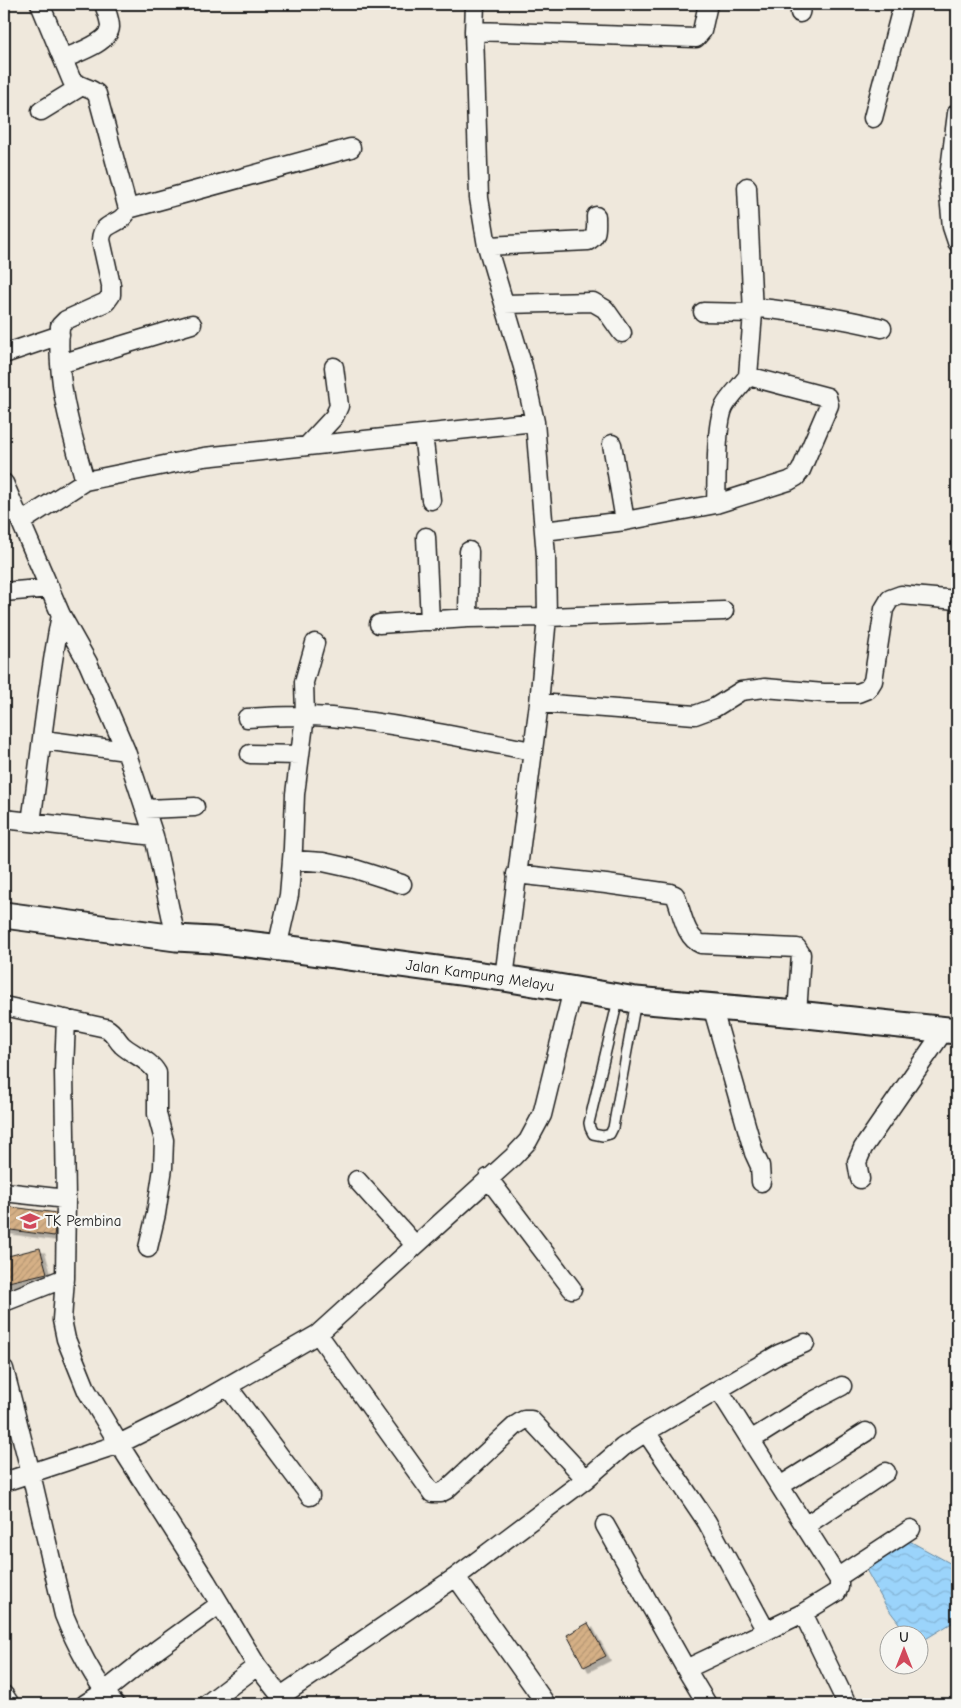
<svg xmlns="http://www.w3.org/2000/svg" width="961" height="1708" font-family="'Comic Neue',sans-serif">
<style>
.water{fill:url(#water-waves);stroke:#688aa2}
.building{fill:url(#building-hatch);stroke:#1c1c1c;filter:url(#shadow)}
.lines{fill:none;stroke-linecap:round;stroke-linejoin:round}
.service-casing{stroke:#1c1c1c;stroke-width:12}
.minor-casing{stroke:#1c1c1c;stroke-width:21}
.secondary-casing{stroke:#1c1c1c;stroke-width:29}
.service{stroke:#f6f6f2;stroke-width:9}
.minor{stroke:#f6f6f2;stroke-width:18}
.secondary{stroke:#f6f6f2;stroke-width:25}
.labels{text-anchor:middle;stroke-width:4.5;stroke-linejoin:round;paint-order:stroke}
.street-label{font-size:15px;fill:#1c1c1c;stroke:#f6f6f2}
.poi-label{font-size:15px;fill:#1c1c1c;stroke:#f6f6f2;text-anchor:start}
</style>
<defs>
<pattern id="water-waves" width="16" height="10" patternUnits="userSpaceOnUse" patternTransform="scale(1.25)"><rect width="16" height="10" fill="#9bd4fb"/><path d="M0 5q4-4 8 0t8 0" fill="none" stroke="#85b5d7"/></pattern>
<pattern id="building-hatch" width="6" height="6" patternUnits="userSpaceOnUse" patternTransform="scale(1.25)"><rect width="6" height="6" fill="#d5b086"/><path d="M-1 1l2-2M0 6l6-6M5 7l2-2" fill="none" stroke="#b69773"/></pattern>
<filter id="shadow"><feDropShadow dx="4.5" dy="4.5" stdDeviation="0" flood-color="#0004"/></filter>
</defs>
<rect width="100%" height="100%" fill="#efe8dc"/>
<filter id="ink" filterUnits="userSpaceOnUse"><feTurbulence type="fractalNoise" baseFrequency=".02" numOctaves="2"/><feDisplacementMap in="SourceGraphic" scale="10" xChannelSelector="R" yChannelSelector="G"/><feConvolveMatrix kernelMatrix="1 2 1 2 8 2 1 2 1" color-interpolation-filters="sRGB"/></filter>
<g filter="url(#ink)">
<path class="water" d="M904,1538L957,1567V1612L955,1621L924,1640L919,1639L918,1636L908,1635L886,1606L864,1566Z"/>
<path class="building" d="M4,1206L57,1213L54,1236L4,1229Z
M40,1248L47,1273L4,1283V1257Z
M588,1623L606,1656L584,1667L567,1635Z"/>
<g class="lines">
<defs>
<path id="service" d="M618,1000L589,1123L590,1128L593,1134L603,1136L610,1134L613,1128L636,1001"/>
<path id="minor" d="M40,4L72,81C80,87 92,88 97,94L128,209C122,227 102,220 101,240L111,285V295L106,302L66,320L60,326C56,383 70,427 85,481
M475,4L474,31L479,198L487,246L523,367L535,422L546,556L547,617L539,703L504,978
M800,13L802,4
M474,31L696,38L702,31L708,4
M63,59C76,53 109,43 110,27C110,19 106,11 104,4
M41,111L80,87
M957,113L948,185L952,227L957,242
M873,118L903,4
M747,187L753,313L748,376
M128,209L351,148
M487,246L588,241C598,236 596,227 596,216
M504,304L593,302L605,309L622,333
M752,307C796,312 839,317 882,328
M703,312L753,313
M4,354L60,335
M60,364L192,324
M423,434L431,500
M612,444L625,521
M307,446L334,417L339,406L334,367
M4,483L61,615L88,663L126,751L154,836L176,938
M21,522L85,481L204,457L535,422
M544,531L625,521L716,504L789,481L796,477L801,470L829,405L827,397L748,376C741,386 730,396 724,407C715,425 717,482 716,504
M426,537L430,621
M4,592L50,588
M468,618L469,551
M379,624L468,618L547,617L724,611
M539,703L695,715L714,708L741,691L765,688L824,693H858L868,689L873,681L884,609L890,599L901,595L957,600
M247,718C275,716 303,715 331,717C399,724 465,738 532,751
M43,740L126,751
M250,754L300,755
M145,809L195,807
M4,819L154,836
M31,822C41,753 47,684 61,615
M292,860L323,862L355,869L402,884
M516,874L606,884L670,893L675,895C682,910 684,937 701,944L797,948L801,954L797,1014
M277,948L289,895L293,848L295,794L305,716L304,682L315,643
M4,1006L106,1028C114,1032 116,1039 122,1045C133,1055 149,1059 157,1073V1114L164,1140L163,1168L156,1214L148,1248
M712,1006L754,1153L760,1166L761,1182
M66,1019L64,1071L66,1199L65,1278L62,1320L66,1339L87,1391L119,1444L206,1581L257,1666L287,1704
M488,1178L572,1289
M860,1179L857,1162L863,1148L945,1029
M357,1180L415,1245
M4,1192L66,1199
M4,1302L65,1278
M318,1334L432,1493H440L446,1490L516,1425L524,1420H531L586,1479
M4,1369L31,1474L64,1615C75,1643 95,1682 115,1704
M228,1387L310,1496
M719,1390L839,1580V1587L837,1592L803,1613
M646,1432L779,1354L805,1343
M751,1440L813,1401L842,1386
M4,1482L119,1444L181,1413L318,1334L513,1157L528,1141L542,1115L573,989
M780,1486L866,1432
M605,1525L686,1669
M805,1526L886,1472
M456,1577L546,1704
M838,1577L911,1529
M4,1695L10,1704
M281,1696L456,1577L586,1479L623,1447L646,1432L707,1522L766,1631L803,1613L847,1704
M85,1704L104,1692L158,1649L220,1604
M207,1704L257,1666
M707,1704L686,1669L766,1631"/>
<g id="secondary">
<path id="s1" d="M4,915L176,938L213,940L298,950L504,978L636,1000L797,1014L957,1031"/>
</g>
</defs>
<use href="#service" class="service-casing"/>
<use href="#minor" class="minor-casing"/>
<use href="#secondary" class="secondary-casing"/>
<use href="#service" class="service"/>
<use href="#minor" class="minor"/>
<use href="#secondary" class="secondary"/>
</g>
</g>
<defs>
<symbol id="school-bare" viewBox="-9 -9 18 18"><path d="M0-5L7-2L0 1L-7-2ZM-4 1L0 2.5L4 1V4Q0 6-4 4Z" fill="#d1495b" stroke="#f6f6f2" stroke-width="2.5" paint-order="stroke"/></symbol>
</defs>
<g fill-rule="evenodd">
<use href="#school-bare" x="16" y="1207" width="28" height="28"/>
</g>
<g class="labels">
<g class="street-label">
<text dy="5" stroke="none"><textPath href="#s1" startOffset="480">Jalan Kampung Melayu</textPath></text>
</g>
<g class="poi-label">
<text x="45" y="1226">TK Pembina</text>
</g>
</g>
<rect width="961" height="1708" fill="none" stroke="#f6f6f2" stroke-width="20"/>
<rect x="10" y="10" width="941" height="1688" fill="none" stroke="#1c1c1c" stroke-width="2" filter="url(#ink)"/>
<g transform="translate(904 1650)"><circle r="24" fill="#f6f6f2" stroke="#9f9f9c"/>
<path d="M0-4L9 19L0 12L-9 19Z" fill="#d1495b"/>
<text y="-8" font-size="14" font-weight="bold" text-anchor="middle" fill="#1c1c1c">U</text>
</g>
</svg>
